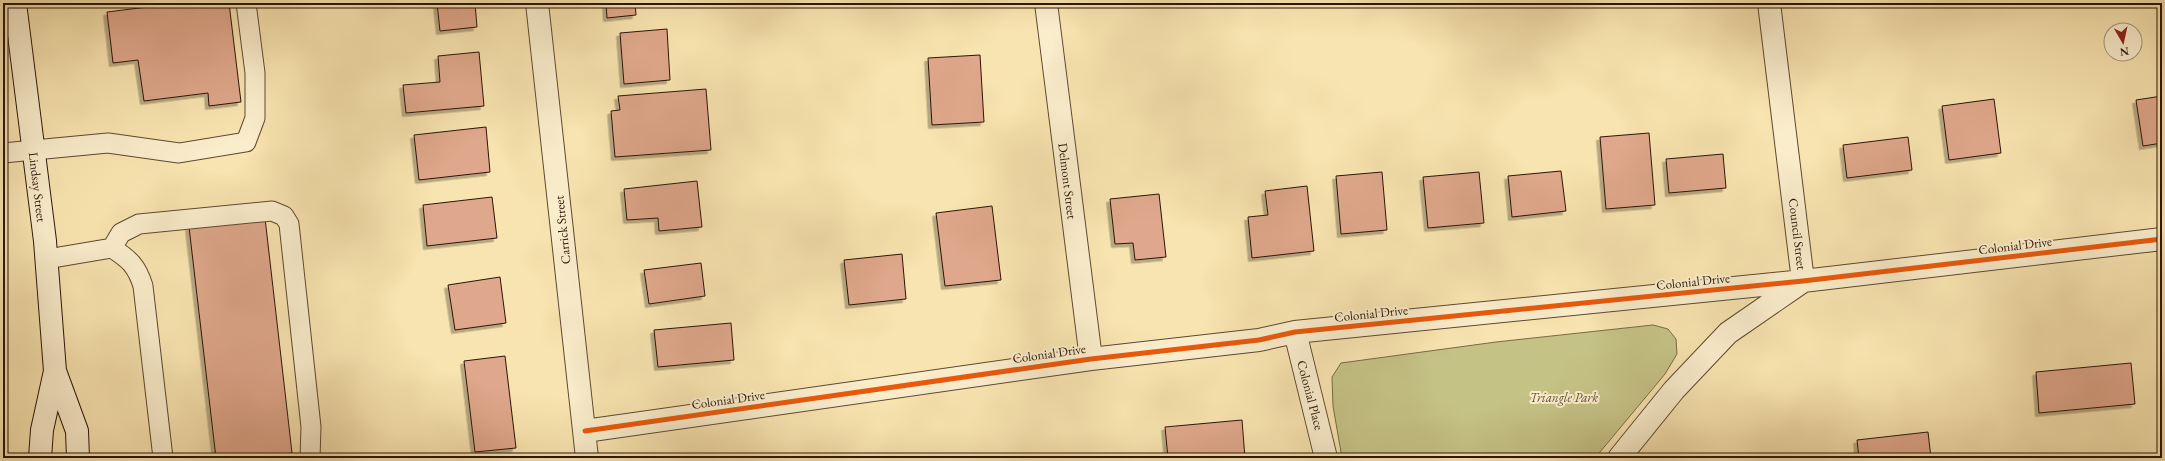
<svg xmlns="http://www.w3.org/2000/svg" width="2165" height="461" font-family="'EB Garamond',serif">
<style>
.green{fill:#c5c286;stroke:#786b46}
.building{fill:#dfa78b;stroke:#2b1406;filter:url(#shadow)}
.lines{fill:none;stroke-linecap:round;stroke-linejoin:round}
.lane-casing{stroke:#5e4830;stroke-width:21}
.street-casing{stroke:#5e4830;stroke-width:24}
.secondary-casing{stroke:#2b1406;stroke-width:24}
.lane{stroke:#faedcc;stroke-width:19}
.street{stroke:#faedcc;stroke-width:22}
.secondary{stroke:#faedcc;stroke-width:22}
.cycleway-casing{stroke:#faedcc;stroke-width:8}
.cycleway{stroke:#e8590c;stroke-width:5}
.labels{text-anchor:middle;stroke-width:4;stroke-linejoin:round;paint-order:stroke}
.street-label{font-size:13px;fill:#2b1406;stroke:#faedcc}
.park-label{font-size:13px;font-style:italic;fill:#615133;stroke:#faedcc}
</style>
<defs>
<filter id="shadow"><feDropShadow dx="-3.5" dy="3.5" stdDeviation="0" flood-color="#0004"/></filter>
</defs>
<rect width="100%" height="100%" fill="#f8e4b0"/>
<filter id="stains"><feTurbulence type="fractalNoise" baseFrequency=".005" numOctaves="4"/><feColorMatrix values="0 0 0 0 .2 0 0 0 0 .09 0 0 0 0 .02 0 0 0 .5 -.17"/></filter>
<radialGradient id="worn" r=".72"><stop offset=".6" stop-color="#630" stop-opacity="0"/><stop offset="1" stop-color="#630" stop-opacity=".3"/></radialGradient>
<path class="green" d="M1653,325L1668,329L1676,339L1677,354L1665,374L1595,458H1342L1333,406L1332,377L1341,363L1496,342Z"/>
<path class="building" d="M180,3H229L241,102L209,106L208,93L144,101L138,60L113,63L107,12Z
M437,3H475L477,27L440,31Z
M606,3H635L636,15L607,18Z
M667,29L670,80L624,84L620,33Z
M479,52L484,106L406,113L403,85L440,82L438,56Z
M980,55L984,122L932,125L928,58Z
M706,89L711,150L615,157L611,111L620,110L618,96Z
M2162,96V143L2143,146L2136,100Z
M1994,99L2001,153L1949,160L1942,106Z
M486,127L490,172L419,180L414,135Z
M1649,133L1655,205L1606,209L1600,137Z
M1908,137L1912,170L1847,178L1843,145Z
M1723,154L1726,188L1669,193L1666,159Z
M1561,171L1566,211L1512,217L1508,176Z
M1382,172L1387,230L1341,234L1336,176Z
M1479,172L1484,223L1428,228L1423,177Z
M697,181L702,227L659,231L658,218L627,220L624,189Z
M1307,186L1314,251L1252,258L1248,217L1268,215L1265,191Z
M1159,194L1166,257L1135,260L1133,243L1115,244L1110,199Z
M492,197L497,238L427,246L423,205Z
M992,206L1001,280L945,286L936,213Z
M265,218L292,453L250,458H216L189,227Z
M902,254L906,299L849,305L844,260Z
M701,263L705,296L649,304L644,270Z
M500,277L506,323L455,330L448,285Z
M731,323L734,360L658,367L654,330Z
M505,356L516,448L475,452L464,361Z
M2131,363L2135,404L2039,413L2036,372Z
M1242,420L1245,458H1168L1165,427Z
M1928,432L1931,458H1859L1857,440Z"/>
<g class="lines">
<defs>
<path id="lane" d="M3,153L108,143L179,153L246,142L255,118V73L246,3
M112,248C129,259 137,266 143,286L163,458
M47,259L112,248L121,233L139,224L272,211L284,216L289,224L311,427L310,458"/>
<path id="street" d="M537,3L587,458
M1046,3L1091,359
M1769,3L1803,281
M1295,332L1326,458
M585,431L1091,359L1259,340L1295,332L1803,281L2162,239
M1619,458L1674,390L1728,333L1802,282"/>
<path id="secondary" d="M15,3L45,241L55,371L77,431L78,458
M40,458L42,430L55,371"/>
</defs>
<use href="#lane" class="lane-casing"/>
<use href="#street" class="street-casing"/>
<use href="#secondary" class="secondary-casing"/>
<use href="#lane" class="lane"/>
<use href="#street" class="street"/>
<use href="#secondary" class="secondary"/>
<defs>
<path id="cycleway" d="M585,431L1091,359L1259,340L1295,332L1803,281L2162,239"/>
</defs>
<use href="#cycleway" class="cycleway-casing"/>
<use href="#cycleway" class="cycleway"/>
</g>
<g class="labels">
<g class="street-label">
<text transform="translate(1068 181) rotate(83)" y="5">Delmont Street</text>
<text transform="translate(38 187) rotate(83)" y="5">Lindsay Street</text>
<text transform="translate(562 230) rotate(-96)" y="5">Carrick Street</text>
<text transform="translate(1798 234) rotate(83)" y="5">Council Street</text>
<text transform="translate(2015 245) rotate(-7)" y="5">Colonial Drive</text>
<text transform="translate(1693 281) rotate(-6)" y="5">Colonial Drive</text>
<text transform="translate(1371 313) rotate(-6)" y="5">Colonial Drive</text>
<text transform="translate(1049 353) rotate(-8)" y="5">Colonial Drive</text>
<text transform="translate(1311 395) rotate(75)" y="5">Colonial Place</text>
<text transform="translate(728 399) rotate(-8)" y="5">Colonial Drive</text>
</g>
<g class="park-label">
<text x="1564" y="402">Triangle Park</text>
</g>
</g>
<rect width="2165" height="461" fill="none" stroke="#f8e4b0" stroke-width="16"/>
<rect x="4" y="4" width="2157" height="453" fill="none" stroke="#2b1406" stroke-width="2"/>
<rect x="8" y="8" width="2149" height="445" fill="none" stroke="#2b1406"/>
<g transform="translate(2123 42) rotate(171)"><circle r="19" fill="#faedcc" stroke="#a7967d"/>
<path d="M0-3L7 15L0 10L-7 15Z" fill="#8f2418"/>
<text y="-6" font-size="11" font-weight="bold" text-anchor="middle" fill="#2b1406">N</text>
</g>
<rect width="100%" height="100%" filter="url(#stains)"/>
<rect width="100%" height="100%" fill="url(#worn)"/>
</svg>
